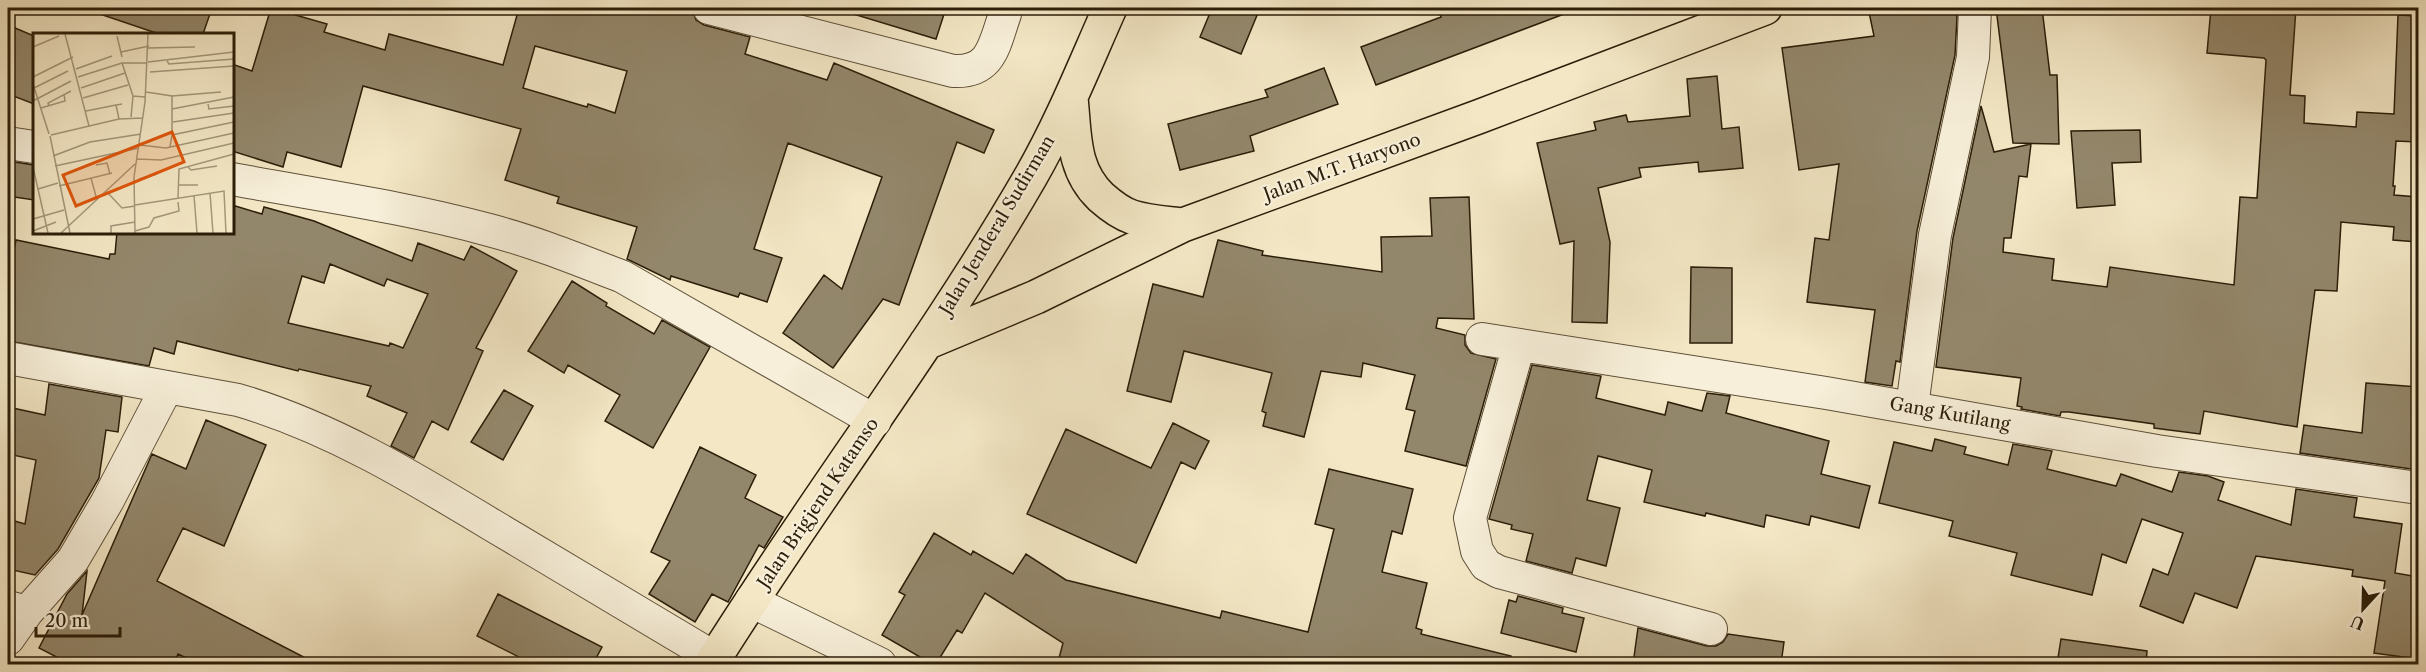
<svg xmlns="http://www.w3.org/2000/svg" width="2426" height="672" font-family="'Libre Caslon Text',serif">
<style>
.building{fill:#93876b;stroke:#2c1e09;stroke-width:1.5;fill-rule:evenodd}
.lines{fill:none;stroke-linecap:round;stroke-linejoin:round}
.minor-casing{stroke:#5e5038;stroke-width:34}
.major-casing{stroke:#2c1e09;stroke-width:36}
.minor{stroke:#f7efd9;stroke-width:32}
.major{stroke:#f3e7c5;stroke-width:33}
.labels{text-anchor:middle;stroke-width:4.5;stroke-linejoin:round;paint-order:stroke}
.street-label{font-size:18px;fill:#2c1e09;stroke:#f7efd9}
.inset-road{fill:none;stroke:#a3977a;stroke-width:1.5}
.view{fill:#df560c;fill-opacity:0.15;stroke:#df560c;stroke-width:3}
.inset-edge{fill:none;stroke:#2c1e09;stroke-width:3}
</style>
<rect width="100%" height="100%" fill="#f3e7c5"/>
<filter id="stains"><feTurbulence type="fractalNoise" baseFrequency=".00333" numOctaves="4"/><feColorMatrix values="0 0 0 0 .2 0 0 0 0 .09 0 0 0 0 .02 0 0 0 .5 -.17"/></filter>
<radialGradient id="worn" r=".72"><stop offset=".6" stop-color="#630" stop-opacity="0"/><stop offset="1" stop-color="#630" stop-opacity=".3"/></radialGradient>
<path class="building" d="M92,8H212L203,34H159L91,11Z
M271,8L327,24L324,32L385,50L389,34L503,65L519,8H692L696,20L704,25L750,37L745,54L827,80L834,63L994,130L984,153L957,142L899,305L883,299L833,368L783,333L824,275L842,289L882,177L788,143L754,249L782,258L767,302L740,293L738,297L671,276L670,280L627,259L637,227L557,203L559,197L505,180L521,129L363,86L341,167L287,152L283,167L232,151V64L252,71ZM535,46L627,71L615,113L588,104L587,107L523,88Z
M851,8H946L936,39L850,13Z
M1212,8H1260L1241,54L1200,37Z
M1460,8H1571L1572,11L1376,85L1361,47L1441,17L1440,15Z
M1890,8H1907L1908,13L1929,8H1954L1957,17L1955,55L1917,231L1900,362L1896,361L1892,386L1865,382L1875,310L1807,302L1815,238L1829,240L1839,164L1799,170L1782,48L1874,36L1869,12Z
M1996,8H2042L2050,75H2057L2059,144L2013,143Z
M2211,8H2296L2290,95L2305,96L2304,123L2356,127L2357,112L2394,114L2398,15L2418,16V142L2396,141L2393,186H2395L2394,195L2418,197V242L2393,240L2394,227L2341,222L2337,291L2315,290L2297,427L2204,411L2200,434L2154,428V424L2069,412H2061L2060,416L2021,409L2022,407L2017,406L2021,378L1936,367L1953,238L1981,106L1994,152L2031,144L2027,177L2019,176L2011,238H2004L2003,252L2054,259L2052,280L2107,287L2110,267L2234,285L2240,197L2257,198L2266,60L2264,58L2207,53Z
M8,25L34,36V104L8,94Z
M1324,68L1338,104L1250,136L1254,151L1180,170L1168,124L1268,97L1265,90Z
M1717,76L1722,129L1739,127L1743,168L1699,172L1698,162L1639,168L1641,177L1598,188L1610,242L1607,323L1572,322L1574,241L1560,244L1537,143L1596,130L1594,122L1626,115L1628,122L1690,116L1687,79Z
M2140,130L2141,162L2112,163L2115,205L2077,208L2071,131Z
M8,161L34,165V200L8,196Z
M1469,197L1474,319L1438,318L1436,328L1465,335V345L1471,353L1496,359L1466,466L1405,451L1415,411L1406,409L1415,375L1363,363L1361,377L1321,371L1304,437L1263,426L1266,413L1262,411L1272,373L1184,351L1171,402L1127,391L1153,284L1203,297L1218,240L1263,251L1262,255L1382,272L1381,237L1432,236L1430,198Z
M232,205L262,214L264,207L314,221L412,261L418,243L464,260L471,246L517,271L476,348L483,351L448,430L432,421L414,458L391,446L407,413L367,396L371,386L299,369L298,371L177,341L174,354L154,348L149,366L8,341V280L16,240L109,259L110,254H115L117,232H232ZM330,264L384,286L387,279L428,294L403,348L390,343L389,346L288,323L302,276L324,283Z
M1691,267L1732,268V343H1690Z
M572,281L607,303L606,306L654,334L662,320L710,347L653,448L605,421L620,395L568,365L564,373L528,351Z
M1532,365L1601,376L1596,398L1665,415L1668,402L1702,411L1707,393L1730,396L1726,413L1829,441L1821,474L1870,486L1859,528L1811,516L1809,525L1766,515L1764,527L1706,513L1705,516L1644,502L1652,470L1598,456L1587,500L1620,508L1606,566L1576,558L1572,573L1526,561L1533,534L1511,529L1512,525L1489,519Z
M2366,383L2418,387V470L2300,453L2304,425L2362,433Z
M49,384L122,397L118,432L106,430L99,478L58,549L35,575L8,569V535L11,520L25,524L36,460L8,454V407L45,415Z
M504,390L533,406L503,460L471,442Z
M206,420L266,445L224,546L183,528L157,581L317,664H199L178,654L174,664H70L39,648L67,594L87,571L82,615L152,454L186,469Z
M1173,423L1209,441L1195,469L1181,462L1136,563L1027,514L1066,429L1151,468Z
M1935,439L1966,447L1964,454L2008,465L2013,444L2052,451L2047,469L2116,486L2121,474L2172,492L2179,472L2208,476L2224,482L2218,500L2291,525L2296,489L2357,498L2354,517L2402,524L2395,573L2418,577V659L2374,653L2385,581L2352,576L2353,570L2256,556L2237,608L2195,593L2183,623L2140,606L2153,569L2168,575L2183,533L2142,519L2126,563L2102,554L2092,595L2011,575L2017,553L1949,536L1953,521L1879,503L1894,442L1932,451Z
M700,447L756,475L745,498L783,517L764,548L759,545L728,602L712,594L695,622L649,594L670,561L651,552Z
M1329,469L1413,489L1402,534L1392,531L1382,572L1427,583L1416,628L1422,630L1421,634L1511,656L1510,664H1085L1059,658L1063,643L985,593L962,633L957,630L936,664H932L882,635L905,595L899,592L934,533L971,555L973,551L1013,574L1026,554L1066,580L1220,618L1222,611L1308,632L1334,529L1315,524Z
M498,594L602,647L593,664H516L519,657L477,636Z
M1518,596L1563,608L1562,613L1584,618L1576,652L1501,633L1509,600L1516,602Z
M1638,628L1707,646H1716L1723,642L1728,634L1784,642L1781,664H1633Z
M2061,639L2147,651L2146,664H2057Z"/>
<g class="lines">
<defs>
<path id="minor" d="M709,8L953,71C992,73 994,45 1005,14
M8,143L34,147
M232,179C318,195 405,207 489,230C535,242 579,260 623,277L875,421
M1482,339L1826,393L2157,451L2418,488
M1519,345L1470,518L1477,551L1486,565L1499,572L1711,629
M8,358L238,400C330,427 411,476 492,525C566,569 641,614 715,658
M1912,407L1935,235L1973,57L1975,8
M751,601L880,664
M8,607L27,612L73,560L107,502L167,387
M8,639L27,612"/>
<path id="major" d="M1071,98C1075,135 1072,169 1101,197C1110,205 1120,213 1132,217C1148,222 1166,223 1183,225
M926,343L1036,297L1183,225L1478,117L1765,8
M711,664C814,499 934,344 1031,176C1062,122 1085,64 1110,8"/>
</defs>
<use href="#minor" class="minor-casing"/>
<use href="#major" class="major-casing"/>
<use href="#minor" class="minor"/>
<use href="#major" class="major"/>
</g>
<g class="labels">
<g class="street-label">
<text transform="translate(1342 167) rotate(-20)" y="6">Jalan M.T. Haryono</text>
<text transform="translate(997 225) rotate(-59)" y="6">Jalan Jenderal Sudirman</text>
<text transform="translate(1950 414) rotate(10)" y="6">Gang Kutilang</text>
<text transform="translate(818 503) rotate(-56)" y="6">Jalan Brigjend Katamso</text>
</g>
</g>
<g transform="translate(33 33)">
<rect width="201" height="201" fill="#f3e7c5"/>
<path class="inset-road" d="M32,1L56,93M84,3L89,24M0,14L26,3M115,15L162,14M88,19L116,13M134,28L136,31L201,26M115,29L201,19M89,30L100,63L112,64M43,36L79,23M117,39L201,33M0,44L40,24M45,44L89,30H114M0,51L16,101M1,55L35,38M48,55L92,40M113,59L139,63V102M139,63L188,59M50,65L95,52M0,68L38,48M175,71L176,76L201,73M16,73L15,70L38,58M8,75L32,68L31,61M139,76L201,64M53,78L83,72M98,84L100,63M86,86L83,72L89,71M140,89L201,80M18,102L86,86L110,85M17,103L37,200M107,112L133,115L201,100M137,114L139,102L201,89M20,123L57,109L108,101M104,126L128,127L201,110M63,132L74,130L77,141M22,133L106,115M0,134L15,200M155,134L158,137L184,133M58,145L64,167M106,146L124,141M145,152H165M26,153L79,140M5,156L25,150M74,159L89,175L102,173M177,160L180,200M161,163L164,200M145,165L146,136L201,121M102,172L191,158L193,200M0,186L31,177M0,198L23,189M102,198L116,194L121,185L146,178L145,169M28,200L102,131M78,200V193L102,189M102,200L101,144L112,69L115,1"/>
<path class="view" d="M139,99L151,129L43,173L30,142Z"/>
<rect width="201" height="201" class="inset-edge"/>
</g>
<rect width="2426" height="672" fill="none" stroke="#f3e7c5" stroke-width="30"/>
<rect x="9" y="9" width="2408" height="654" fill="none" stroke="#2c1e09" stroke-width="3"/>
<rect x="15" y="15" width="2396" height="642" fill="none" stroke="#2c1e09" stroke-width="1.5"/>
<g transform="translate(2363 609) rotate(202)" stroke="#f7efd9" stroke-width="4.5" paint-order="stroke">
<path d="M0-4.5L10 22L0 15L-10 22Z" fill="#2c1e09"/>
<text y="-9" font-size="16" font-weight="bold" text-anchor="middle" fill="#2c1e09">U</text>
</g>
<path d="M36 627v9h84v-9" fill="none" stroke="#2c1e09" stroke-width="3"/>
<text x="45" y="627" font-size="18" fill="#2c1e09" stroke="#f7efd9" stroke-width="4.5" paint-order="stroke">20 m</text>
<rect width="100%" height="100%" filter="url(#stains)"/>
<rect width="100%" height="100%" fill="url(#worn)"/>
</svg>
